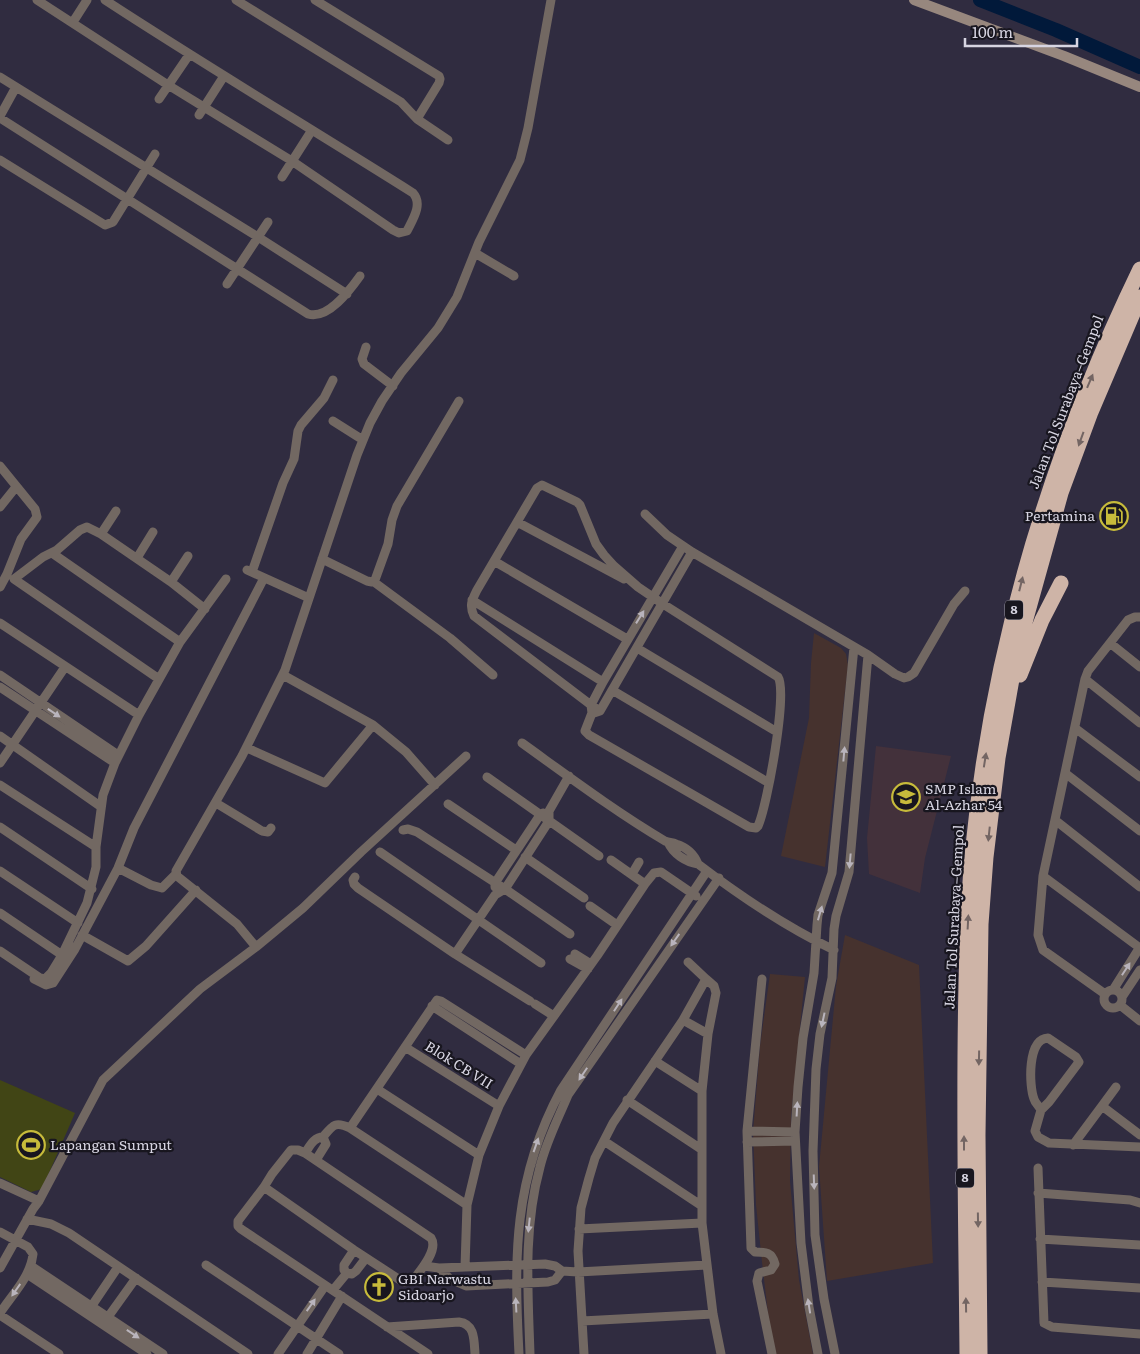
<svg xmlns="http://www.w3.org/2000/svg" width="1140" height="1354" font-family="Literata,serif">
<style>
.commercial{fill:#46322e}
.education{fill:#43313b}
.green{fill:#414515}
.lines{fill:none;stroke-linecap:round;stroke-linejoin:round}
.river{stroke:#01193a;stroke-width:14}
.street{stroke:#726862;stroke-width:9}
.secondary{stroke:#97877e;stroke-width:10}
.highway{stroke:#ceb4a7;stroke-width:15}
.oneway{fill:#736563}
.oneway2{fill:#b9b4bc}
.labels{text-anchor:middle;stroke-width:4.5;stroke-linejoin:round;paint-order:stroke}
.shield{fill:#18161f;stroke:#9e9ca8;stroke-width:1}
.shield-label{font-size:12px;font-weight:bold;fill:#d7d5e2}
.street-label{font-size:14px;fill:#d7d5e2;stroke:#18161f}
.poi-label{font-size:14px;fill:#d7d5e2;stroke:#18161f;text-anchor:start}
</style>
<rect width="100%" height="100%" fill="#302c40"/>
<path class="commercial" d="M814,633L841,648L846,654L848,665L825,867L781,856L809,718L811,663Z
M845,935L919,965L933,1263L827,1281L819,1167L836,986Z
M770,974L805,977L791,1117L790,1181L799,1280L813,1354H776L769,1322L762,1262L756,1205L753,1132L760,1046Z"/>
<path class="education" d="M876,746L951,756L925,858L920,893L869,874L867,838Z"/>
<path class="green" d="M0,1080L75,1113L42,1189L31,1192L0,1177Z"/>
<g class="lines">
<path class="river" d="M980,0L1056,30L1140,67"/>
<path class="street" d="M37,0L168,85L292,161L393,230L399,233L407,231C413,219 423,204 413,193C310,128 206,66 105,0
M236,0L401,102L417,119L448,140
M315,0L439,76L440,79L439,83L417,119
M73,22L87,0
M0,77L258,237L347,294
M159,99L189,55
M199,115L224,76
M0,116L16,87
M0,118L308,314C328,320 350,290 360,276
M0,160L105,225L113,222L155,154
M282,177L312,130
M475,253L514,276
M227,284L268,222
M366,347L362,359L364,364L393,386
M333,421L363,440
M0,466L35,509L37,517L21,539L7,574L0,587
M0,507L16,487
M645,514L667,535L692,552L868,655L895,674L904,678L908,677L914,673L954,604L965,591
M517,522L624,579
M101,534L116,511
M52,553L180,642
M137,558L153,532
M322,559L367,581L372,582L375,580L388,544L392,520L397,506L459,401
M494,561L627,639
M247,570L309,598
M252,572L283,483L294,459L298,431L301,425L324,398L333,380
M171,582L188,556
M374,582L450,638L493,675
M472,600L603,682
M0,623L139,715
M1110,643L1140,667
M637,648L777,732
M0,675L118,755
M283,675L373,725L406,752L435,785
M159,679L14,579L43,557L57,550L80,530L87,527L101,534L171,582L205,609
M1085,679L1140,723
M0,687L115,763
M612,690L769,783
M600,711L591,705L474,616C469,605 472,600 477,590L537,488L542,485L577,502L580,505L596,544L604,555L614,566L638,587L663,604L778,677C788,692 767,807 758,826L756,828L749,827L589,735L585,731L592,713L591,705L603,682L683,546
M594,713L600,711L692,552
M1075,728L1140,777
M0,736L100,806
M522,743C568,776 616,812 665,841C669,843 672,842 676,844C686,847 694,854 698,864C740,896 786,927 834,950
M247,748L325,783L373,725
M0,763L65,667
M1065,773L1140,831
M487,777L599,856
M0,785L96,847
M216,803L262,831L268,832L271,828
M448,804L516,850
M1055,820L1140,887
M0,827L92,889
M403,830L408,829L417,832L505,889L570,934
M668,842C673,854 686,862 698,864
M380,852L541,963
M525,857L584,898
M118,868L151,885L162,888L176,874
M0,871L78,923
M632,874L639,862
M1043,876L1140,948
M355,877L353,880L354,884L358,888L455,954L530,1001
M645,884L654,873L661,872L696,896
M495,887V883L540,815L543,813
M590,906L617,925
M0,913L62,955
M82,935L128,961L146,946L196,890
M68,944L75,949L118,868L134,828L264,578
M256,947L237,924L177,876L176,871L242,756L285,670L357,455L370,423L382,401L401,373L438,328L457,297L479,242L520,160L528,128L551,0
M0,951L40,978L45,979L51,973L62,955L87,903L96,867V847L103,795L115,763L139,715L180,642L226,579
M455,954L495,895L505,889L549,821V811L569,776
M575,954L591,964
M570,959L588,969
M688,962L706,979
M34,979L46,985L53,983L75,949
M762,979L747,1131L751,1248L755,1252C766,1252 772,1252 775,1264L771,1270L759,1273L757,1281L772,1354
M1104 999a9 9 0 1 1 18 0a9 9 0 1 1-18 0Z
M1113,990L1140,947
M1105,994L1043,950L1038,935L1043,876L1085,679L1088,671L1128,620L1135,617H1140
M1122,997L1140,970
M535,1004L554,1016
M1120,1005L1140,1021
M432,1006L521,1064
M683,1020L708,1034
M405,1047L499,1106
M655,1061L702,1091
M377,1089L479,1155
M627,1100L701,1149
M1102,1106L1116,1087
M1041,1110C1039,1106 1035,1103 1034,1099C1029,1086 1027,1039 1048,1038L1076,1057L1079,1062L1049,1102L1041,1110L1035,1131L1038,1137L1049,1143L1140,1147
M350,1128L437,1000L441,1001L526,1055
M747,1131L795,1132
M323,1137C333,1125 335,1121 350,1128L467,1205
M604,1141L702,1206
M747,1142L795,1141
M1073,1145L1102,1106L1140,1135
M291,1150H298L305,1153L431,1238C439,1250 420,1271 413,1280L405,1282L400,1280L354,1250L264,1187L272,1174Z
M305,1153C310,1146 314,1137 323,1137L326,1144L316,1160
M1038,1168L1044,1323L1052,1327L1140,1334
M0,1183L39,1201
M264,1187L238,1221V1226L241,1229L428,1354
M1038,1193L1130,1200L1140,1203
M27,1219L51,1224L69,1233L248,1354
M579,1229L702,1223
M0,1232L28,1247L33,1254C31,1276 12,1295 0,1313
M1040,1239L1140,1245
M354,1250L344,1265V1270L347,1273L352,1274L356,1271L366,1258
M206,1265L339,1354
M31,1266L163,1354
M424,1266L439,1268L545,1264L555,1266L562,1271L555,1280L548,1282L466,1286L450,1279L439,1268
M465,1267L467,1205L479,1155L499,1106L526,1055L597,956L645,884L611,860
M0,1268L33,1209L39,1201L103,1080L200,989L256,947L303,908L361,852L466,756
M562,1271L578,1272L707,1265
M27,1274L147,1354
M1042,1282L1140,1288
M333,1290L347,1273
M91,1307L118,1267
M0,1315L59,1354
M108,1317L136,1278
M582,1321L713,1314
M387,1327L459,1322C475,1324 474,1340 475,1354
M278,1354L325,1286
M307,1354L342,1296
M519,1354C514,1256 513,1179 561,1090L707,871
M530,1354C528,1291 523,1229 540,1167C546,1142 558,1119 568,1095L719,878
M584,1354L578,1251L581,1208L589,1178L595,1158L613,1123L683,1020L706,979L714,986L716,993L708,1034L702,1091V1223L713,1314L721,1354
M818,1354L809,1307L801,1243L795,1132L798,1087L803,1038L814,973L817,925L818,915L832,873L854,647
M835,1354L824,1299L815,1235L813,1151L816,1069L820,1034L832,978L834,929L836,916L849,872L868,655"/>
<path class="secondary" d="M914,0L1064,56L1140,87"/>
<path class="highway" d="M1020,675L1042,620L1061,583
M967,1354C966,1231 963,1108 966,985C967,939 968,892 973,846C993,644 1052,451 1140,269
M980,1354L978,1135L981,924L986,857L998,758L1017,651L1061,493L1091,412L1140,297"/>
</g>
<defs><path id="oneway-solid" d="M-6-.8H1V-3.2L6.5 0L1 3.2V.8H-6Z" transform="scale(1.25)"/></defs>
<g class="oneway">
<use href="#oneway-solid" transform="translate(1090 381) rotate(-67)"/>
<use href="#oneway-solid" transform="translate(1081 439) rotate(110)"/>
<use href="#oneway-solid" transform="translate(1021 584) rotate(-76)"/>
<use href="#oneway-solid" transform="translate(985 760) rotate(-81)"/>
<use href="#oneway-solid" transform="translate(989 834) rotate(96)"/>
<use href="#oneway-solid" transform="translate(968 922) rotate(-87)"/>
<use href="#oneway-solid" transform="translate(979 1058) rotate(91)"/>
<use href="#oneway-solid" transform="translate(964 1143) rotate(-90)"/>
<use href="#oneway-solid" transform="translate(978 1220) rotate(89)"/>
<use href="#oneway-solid" transform="translate(966 1305) rotate(-91)"/>
</g>
<g class="oneway2">
<use href="#oneway-solid" transform="translate(640 617) rotate(-58)"/>
<use href="#oneway-solid" transform="translate(54 713) rotate(34)"/>
<use href="#oneway-solid" transform="translate(844 754) rotate(-85)"/>
<use href="#oneway-solid" transform="translate(850 861) rotate(95)"/>
<use href="#oneway-solid" transform="translate(820 913) rotate(-74)"/>
<use href="#oneway-solid" transform="translate(675 940) rotate(125)"/>
<use href="#oneway-solid" transform="translate(1126 969) rotate(-57)"/>
<use href="#oneway-solid" transform="translate(618 1005) rotate(-57)"/>
<use href="#oneway-solid" transform="translate(823 1020) rotate(102)"/>
<use href="#oneway-solid" transform="translate(583 1074) rotate(124)"/>
<use href="#oneway-solid" transform="translate(797 1109) rotate(-87)"/>
<use href="#oneway-solid" transform="translate(536 1145) rotate(-71)"/>
<use href="#oneway-solid" transform="translate(814 1182) rotate(88)"/>
<use href="#oneway-solid" transform="translate(529 1225) rotate(96)"/>
<use href="#oneway-solid" transform="translate(16 1290) rotate(125)"/>
<use href="#oneway-solid" transform="translate(311 1305) rotate(-55)"/>
<use href="#oneway-solid" transform="translate(516 1305) rotate(-93)"/>
<use href="#oneway-solid" transform="translate(809 1306) rotate(-99)"/>
<use href="#oneway-solid" transform="translate(133 1334) rotate(34)"/>
</g>
<defs>
<symbol id="fuel-ring" viewBox="-11 -11 22 22"><circle r="9.5" fill="#18161f" stroke="#c7bb3b" stroke-width="1.5"/><path d="M-5.5-6h7V0h2V4h1.3V-2.5L3-4.5l.8-.8L6-3V5H2.5V1h-1V6h-7ZM-4.2-4.7v3.2H.2V-4.7Z" fill="#c7bb3b"/></symbol>
<symbol id="school-ring" viewBox="-11 -11 22 22"><circle r="9.5" fill="#18161f" stroke="#c7bb3b" stroke-width="1.5"/><path d="M0-5L7-2L0 1L-7-2ZM-4 1L0 2.5L4 1V4Q0 6-4 4Z" fill="#c7bb3b"/></symbol>
<symbol id="stadium-ring" viewBox="-11 -11 22 22"><circle r="9.5" fill="#18161f" stroke="#c7bb3b" stroke-width="1.5"/><path d="M0-5a6.5 5 0 1 0 0 10a6.5 5 0 1 0 0-10ZM-3.5-1.8h7v3.6h-7Z" fill="#c7bb3b"/></symbol>
<symbol id="church-ring" viewBox="-11 -11 22 22"><circle r="9.5" fill="#18161f" stroke="#c7bb3b" stroke-width="1.5"/><path d="M-1.2-6h2.4v3.5h3.3v2.4h-3.3V6h-2.4V-.1h-3.3v-2.4h3.3Z" fill="#c7bb3b"/></symbol>
</defs>
<g fill-rule="evenodd">
<use href="#fuel-ring" x="1098" y="500" width="32" height="32"/>
<use href="#school-ring" x="890" y="781" width="32" height="32"/>
<use href="#stadium-ring" x="15" y="1129" width="32" height="32"/>
<use href="#church-ring" x="363" y="1271" width="32" height="32"/>
</g>
<g class="labels">
<g class="shield">
<rect x="1005" y="600.5" width="18" height="19" rx="4"/>
<rect x="956" y="1168.5" width="18" height="19" rx="4"/>
</g>
<g class="shield-label">
<text x="1014" y="614">8</text>
<text x="965" y="1182">8</text>
</g>
<g class="street-label">
<text transform="translate(1066 402) rotate(-69)" y="5">Jalan Tol Surabaya–Gempol</text>
<text transform="translate(954 917) rotate(-87)" y="5">Jalan Tol Surabaya–Gempol</text>
<text transform="translate(459 1065) rotate(32)" y="5">Blok CB VII</text>
</g>
<g class="poi-label">
<text x="1095" y="521" text-anchor="end">Pertamina</text>
<text x="925" y="794">SMP Islam<tspan x="925" dy="16">Al-Azhar 54</tspan></text>
<text x="50" y="1150">Lapangan Sumput</text>
<text x="398" y="1284">GBI Narwastu<tspan x="398" dy="16">Sidoarjo</tspan></text>
</g>
</g>
<path d="M965 38v8h112v-8" fill="none" stroke="#d7d5e2" stroke-width="2.5"/>
<text x="972" y="38" font-size="15" fill="#d7d5e2" stroke="#18161f" stroke-width="4" paint-order="stroke">100 m</text>
</svg>
